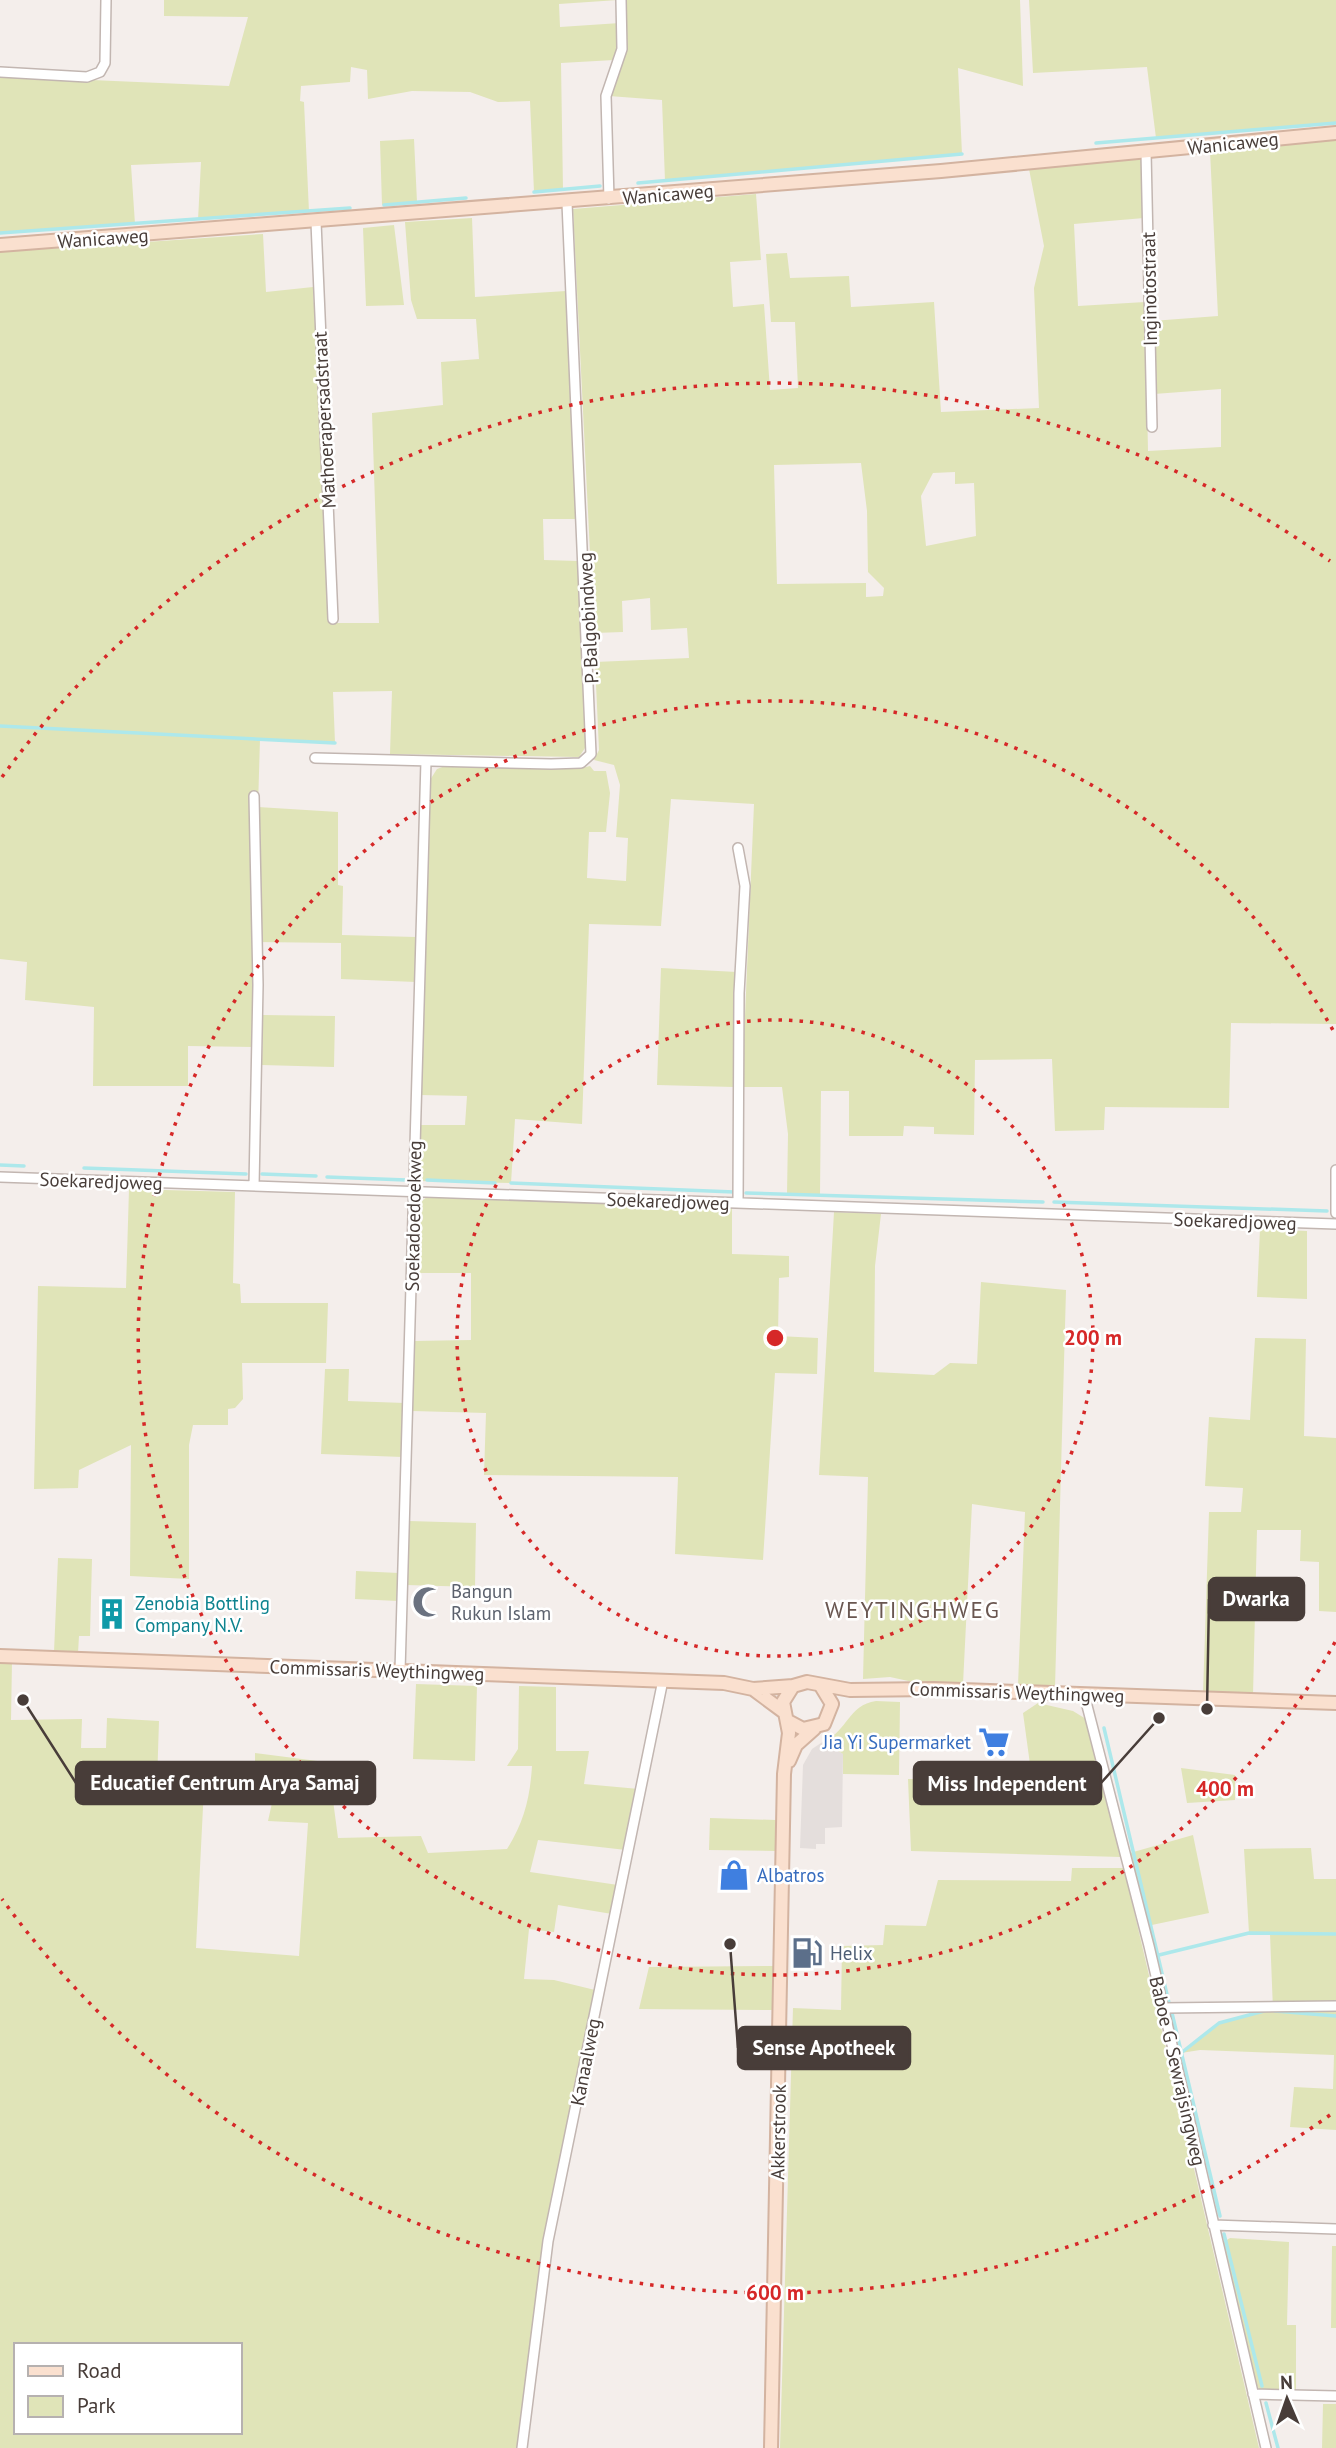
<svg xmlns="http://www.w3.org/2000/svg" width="1336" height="2448" font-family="'PT Sans',sans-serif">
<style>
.industrial{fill:#e4dedc}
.green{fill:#e0e4b8;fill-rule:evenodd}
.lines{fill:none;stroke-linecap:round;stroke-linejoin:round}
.stream{stroke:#ade8eb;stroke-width:3.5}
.street-casing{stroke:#c2b6b1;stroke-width:12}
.secondary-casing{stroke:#d3b3a0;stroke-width:16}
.street{stroke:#fff;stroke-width:9}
.secondary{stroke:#fae0cf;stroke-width:12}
.ring{fill:none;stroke:#d62828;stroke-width:3.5;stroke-dasharray:3.5 7}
.labels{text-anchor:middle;stroke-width:5;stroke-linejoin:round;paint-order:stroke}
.street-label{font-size:19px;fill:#483d39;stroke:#fff}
.worship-label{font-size:19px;fill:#5b616d;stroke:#fff;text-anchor:start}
.culture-label{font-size:19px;fill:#0d838f;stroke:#fff;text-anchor:start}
.shop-label{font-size:19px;fill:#366cbe;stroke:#fff;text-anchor:end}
.service-label{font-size:19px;fill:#4e5e75;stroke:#fff;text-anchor:start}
.quarter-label{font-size:23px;letter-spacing:2px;fill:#6a5751;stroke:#fff}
.centre{fill:#d62828;stroke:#fff;stroke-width:3.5}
.ring-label{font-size:21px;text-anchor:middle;font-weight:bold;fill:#d62828;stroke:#fff;stroke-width:5;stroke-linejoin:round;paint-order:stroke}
.leader{fill:none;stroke:#483d39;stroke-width:2.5}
.callout-dot{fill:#483d39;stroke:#fff;stroke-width:2.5}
.callout{fill:#483d39;stroke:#483d39;stroke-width:2.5}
.callout-label{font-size:21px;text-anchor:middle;font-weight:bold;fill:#fff}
</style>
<rect width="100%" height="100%" fill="#f4eeeb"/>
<path class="industrial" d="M824,1741L843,1754L842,1827L825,1828V1844H816V1849L800,1848L803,1765L812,1749Z"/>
<path class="green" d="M164,0H618L559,4L560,27L620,23L621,43L614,60L561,63L563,190L534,192L530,101L498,102L470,92L412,91L368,99L367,70L351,67L350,82L301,86L300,101L304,102L309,212L198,220L201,162L131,165L135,224L0,233V76L229,86L248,17L164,16Z
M624,0H1020L1023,86L958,68L962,154L665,181L662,100L609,96L627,38Z
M1029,0H1336V123L1156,138L1147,67L1033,73Z
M414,139L417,202L382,205L380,141Z
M1336,140V1024L1231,1023L1229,1108L1105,1107L1104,1130L1055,1131L1052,1059L975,1060L974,1135L934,1134V1127L904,1126L903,1136H849V1091H821L820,1195L787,1194L788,1134L782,1087H742L754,804L671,799L661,926L589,924L582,1124L515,1119L511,1183L418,1181L419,1125H465L467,1096L420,1095L430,780L437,769L445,766L582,768L590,766L594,771H606L610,793L606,832H589L587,878L626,881L628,838L616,837L620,785L614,765L594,760L599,750L595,662L689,658L687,628L651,630L650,598L622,601L623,632L594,633L573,209L756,194L761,260L730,262L733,307L764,304L770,390L798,388L795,322H771L766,254L787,253L790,278L849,276L851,307L934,302L941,412L1039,408L1034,288L1044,246L1029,169L1140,158L1143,162L1144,218L1074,224L1078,306L1145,302L1148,451L1221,447V389L1154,394L1152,321L1218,316L1210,151ZM861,463L867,511L868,572L884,588L883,596L866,597V583L777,584L774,465ZM955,472V484L974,483L976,536L926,546L921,496L933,473Z
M472,218L475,297L566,291L578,519H543L544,560L578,561L589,742L579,757L390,754L392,691L333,692L335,743L260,739L258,807L338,812V885L343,886L342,935L416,937V982L341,979V943L255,942L254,1047L188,1046V1086H93L94,1007L25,1000L27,962L0,959V252L263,234L266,292L313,287L330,623H379L372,413L443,405L441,362L479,359L476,319H417L411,300L405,222Z
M394,225L404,305L366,306L363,228Z
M661,968L737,972L734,1087L657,1085Z
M263,1015L335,1016L334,1067L262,1065Z
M129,1189L235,1192L233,1283L240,1284L241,1303H328L326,1363H242L243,1399L235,1408L228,1409V1425H193L189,1445V1579L130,1576L131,1445L79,1470L78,1488L34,1489L38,1286L126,1288Z
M427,1197L732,1207V1254L789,1256V1277L779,1278L778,1336L818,1338L817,1374L775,1373L763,1560L675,1554L678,1477L484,1475L486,1413L412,1411L414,1341L471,1340V1273H417L419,1203Z
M834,1212L881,1214L875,1266L874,1372L934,1375L950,1363L977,1364L981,1282L1066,1290L1055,1687L1018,1685L1025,1512L972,1504L963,1684L913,1682L890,1677L863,1679L868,1477L819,1475Z
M1260,1229L1307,1231V1299L1257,1297Z
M1255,1338L1306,1339L1304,1436L1336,1438V1612L1319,1611V1562L1300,1561L1301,1530H1257L1253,1695L1203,1694L1209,1512H1241L1243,1488L1205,1486L1209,1417L1250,1420Z
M325,1369H349L348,1401L405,1403L403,1457L321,1454Z
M409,1521L476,1523L475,1587L406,1585Z
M58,1558L92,1559L90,1636H79L78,1653L54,1652Z
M356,1571L399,1573L398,1601L355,1599Z
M0,1661H12L11,1720L82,1719L81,1748H106L107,1718L159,1721L157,1783L204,1787L196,1948L299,1956L308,1823L268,1821L272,1803L255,1774V1753L372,1768V1787L331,1785L338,1838L421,1836L428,1853L507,1849C524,1822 530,1798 532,1766H507L518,1749L519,1686L556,1687V1751H589L584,1784L639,1789L626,1850L538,1840L530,1872L618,1885L612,1914L558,1905L554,1932L529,1929L524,1979L554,1980L595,1990L545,2238L518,2448H0ZM16,2345H240V2432H16Z
M416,1684L477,1686L475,1761L413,1759Z
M876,1701L900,1702L899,1775L843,1774V1754L824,1741C848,1731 848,1705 876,1701Z
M1038,1703L1073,1711L1086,1719L1121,1857L911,1851L908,1779H1032L1023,1713Z
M1181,1768L1235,1775V1800L1187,1803Z
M710,1818L776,1820L775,1851L709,1850Z
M1193,1835L1209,1913L1147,1926L1130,1853Z
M1311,1848L1314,1879H1336V2130L1290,2127L1294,2087L1333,2089L1334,2055L1200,2050L1181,2053L1219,2023L1273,2010L1270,1934L1249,1933L1244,1849Z
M1072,1868H1124L1259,2448H780L793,2008L841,2010L842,1946L883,1945L885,1925L926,1926L938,1880L1071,1881Z
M774,1966L772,2010L639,2009L649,1967Z
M1230,2238L1289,2242L1287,2325H1296V2391L1259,2389L1256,2384L1222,2243Z
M1332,2246H1336V2328H1331Z
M1323,2404H1336V2448H1322Z"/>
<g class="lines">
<path class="stream" d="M1096,143L1336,123
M638,183L962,154
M534,192L600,186
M384,205L466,198
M0,233L350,208
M0,726L335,743
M0,1165L24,1166
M84,1168L246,1174
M262,1174L316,1176
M327,1177L406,1180
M427,1180L495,1183
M511,1183L734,1192
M746,1193L1043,1202
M1054,1202L1327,1211
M1104,1728L1169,2003
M1159,1955L1249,1933L1336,1934
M1275,2011L1336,2016
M1172,2013L1220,2216
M1181,2053L1219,2023L1264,2011
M1224,2234L1262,2386
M1266,2403L1278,2448"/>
<defs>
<path id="street" d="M0,72L87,77L100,72L105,63L106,0
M1146,152L1152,427
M609,199L606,96L622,49L621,0
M316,222L333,619
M315,758L551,764L581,763L591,754L567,203
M254,796L258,985L254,1186
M1336,1170V1213
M0,1177L1336,1224
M738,1203L739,993L745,886L738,848
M400,1671L426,761
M1084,1694L1149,1946L1266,2448
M1164,2008L1336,2006
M1213,2225L1336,2229
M1253,2394L1336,2396
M522,2448L548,2241L663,1680"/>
<path id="secondary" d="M0,245L941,171L1336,133
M0,1656L724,1683L753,1689L784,1712
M753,1689L793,1686
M788,1721L803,1729L824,1724L832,1704L821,1686
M789,1761L796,1745L814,1729
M771,2448L784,1774L789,1733L783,1702L793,1686L807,1682L850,1690L934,1689L1336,1703"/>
</defs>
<use href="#street" class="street-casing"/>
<use href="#secondary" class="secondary-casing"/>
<use href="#street" class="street"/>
<use href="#secondary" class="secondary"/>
</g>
<g class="ring">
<circle cx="775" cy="1338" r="318"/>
<path d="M1335 1642A637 637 0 1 1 1335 1034"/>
<path d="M1330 2115A955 955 0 0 1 2 1899M2 777A955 955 0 0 1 1330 561"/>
</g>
<defs>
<symbol id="mosque-bare" viewBox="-9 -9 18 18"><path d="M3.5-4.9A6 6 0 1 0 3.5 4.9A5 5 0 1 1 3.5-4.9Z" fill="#6b7280" stroke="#fff" stroke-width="2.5" paint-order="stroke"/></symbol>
<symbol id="building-bare" viewBox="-9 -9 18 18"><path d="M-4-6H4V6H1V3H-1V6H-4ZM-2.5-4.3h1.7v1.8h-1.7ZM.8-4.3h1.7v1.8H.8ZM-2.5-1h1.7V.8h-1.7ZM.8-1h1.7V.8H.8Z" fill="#0f9aa8" stroke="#fff" stroke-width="2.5" paint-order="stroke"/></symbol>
<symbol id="supermarket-bare" viewBox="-9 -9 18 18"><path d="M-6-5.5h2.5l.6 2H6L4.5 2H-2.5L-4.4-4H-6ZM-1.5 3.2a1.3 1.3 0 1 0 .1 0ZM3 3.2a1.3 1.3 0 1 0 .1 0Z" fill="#3f7fe0" stroke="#fff" stroke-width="2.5" paint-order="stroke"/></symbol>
<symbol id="shop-bare" viewBox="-9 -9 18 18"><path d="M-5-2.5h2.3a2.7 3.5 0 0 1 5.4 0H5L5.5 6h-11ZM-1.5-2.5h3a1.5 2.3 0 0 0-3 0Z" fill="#3f7fe0" stroke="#fff" stroke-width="2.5" paint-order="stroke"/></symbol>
<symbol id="fuel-bare" viewBox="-9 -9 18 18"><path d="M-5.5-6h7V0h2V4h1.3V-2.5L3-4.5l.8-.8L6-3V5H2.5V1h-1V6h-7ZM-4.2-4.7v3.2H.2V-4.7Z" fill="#5c6f8a" stroke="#fff" stroke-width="2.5" paint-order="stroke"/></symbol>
</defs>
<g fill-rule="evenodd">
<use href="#mosque-bare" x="406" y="1580" width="44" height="44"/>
<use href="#building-bare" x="90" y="1592" width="44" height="44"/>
<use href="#supermarket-bare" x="972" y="1720" width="44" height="44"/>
<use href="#shop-bare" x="712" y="1853" width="44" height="44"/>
<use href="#fuel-bare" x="785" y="1931" width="44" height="44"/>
</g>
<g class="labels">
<g class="street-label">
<text transform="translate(1233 143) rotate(-6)" y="7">Wanicaweg</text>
<text transform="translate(668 194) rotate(-5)" y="7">Wanicaweg</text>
<text transform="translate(103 238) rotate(-4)" y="7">Wanicaweg</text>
<text transform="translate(1149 289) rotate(-91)" y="7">Inginotostraat</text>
<text transform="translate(324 420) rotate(-93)" y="7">Mathoerapersadstraat</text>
<text transform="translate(588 618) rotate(-93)" y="7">P. Balgobindweg</text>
<text transform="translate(101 1181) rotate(2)" y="7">Soekaredjoweg</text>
<text transform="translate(668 1201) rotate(2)" y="7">Soekaredjoweg</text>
<text transform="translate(413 1216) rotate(-89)" y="7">Soekadoedoekweg</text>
<text transform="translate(1235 1221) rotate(2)" y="7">Soekaredjoweg</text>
<text transform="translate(377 1670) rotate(2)" y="7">Commissaris Weythingweg</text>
<text transform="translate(1017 1692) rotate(2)" y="7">Commissaris Weythingweg</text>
<text transform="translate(585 2062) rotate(-79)" y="7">Kanaalweg</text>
<text transform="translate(1178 2071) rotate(77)" y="7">Baboe G Sewrajsingweg</text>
<text transform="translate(778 2132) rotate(-89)" y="7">Akkerstrook</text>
</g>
<g class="worship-label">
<text x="451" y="1598">Bangun<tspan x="451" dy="22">Rukun Islam</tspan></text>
</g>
<g class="culture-label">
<text x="135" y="1610">Zenobia Bottling<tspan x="135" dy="22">Company N.V.</tspan></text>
</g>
<g class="shop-label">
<text x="971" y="1749">Jia Yi Supermarket</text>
<text x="757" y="1882" text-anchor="start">Albatros</text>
</g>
<g class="service-label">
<text x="830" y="1960">Helix</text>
</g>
<g class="quarter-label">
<text x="913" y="1618">WEYTINGHWEG</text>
</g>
</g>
<circle cx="775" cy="1338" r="10" class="centre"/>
<g class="ring-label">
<text x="1093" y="1345">200 m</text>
<text x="1225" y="1796">400 m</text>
<text x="775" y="2300">600 m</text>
</g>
<path class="leader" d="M1207 1709L1209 1599M23 1700L76 1783M1159 1718L1101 1783M730 1944L738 2048"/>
<g class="callout-dot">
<circle cx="1207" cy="1709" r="7"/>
<circle cx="23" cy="1700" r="7"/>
<circle cx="1159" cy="1718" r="7"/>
<circle cx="730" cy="1944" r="7"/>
</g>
<g class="callout">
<rect x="1209" y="1578" width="95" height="42" rx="7"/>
<rect x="76" y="1762" width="299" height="42" rx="7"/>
<rect x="914" y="1762" width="187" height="42" rx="7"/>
<rect x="738" y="2027" width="172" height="42" rx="7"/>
</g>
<g class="callout-label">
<text x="1256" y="1606">Dwarka</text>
<text x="225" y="1790">Educatief Centrum Arya Samaj</text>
<text x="1007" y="1791">Miss Independent</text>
<text x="824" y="2055">Sense Apotheek</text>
</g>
<rect x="14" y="2343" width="228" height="91" fill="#ffffff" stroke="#b6b1b0" stroke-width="2"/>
<rect x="28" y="2366" width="35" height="10" fill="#fae0cf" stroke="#b6b1b0" stroke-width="2"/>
<text x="77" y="2378" font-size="21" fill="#483d39">Road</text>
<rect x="28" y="2396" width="35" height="21" fill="#e0e4b8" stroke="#b6b1b0" stroke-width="2"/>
<text x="77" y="2413" font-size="21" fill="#483d39">Park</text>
<g transform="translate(1287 2399) rotate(358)" stroke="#ffffff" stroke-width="5" paint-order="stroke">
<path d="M0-5L12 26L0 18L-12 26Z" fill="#483d39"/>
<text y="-10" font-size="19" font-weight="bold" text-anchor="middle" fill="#483d39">N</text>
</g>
</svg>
